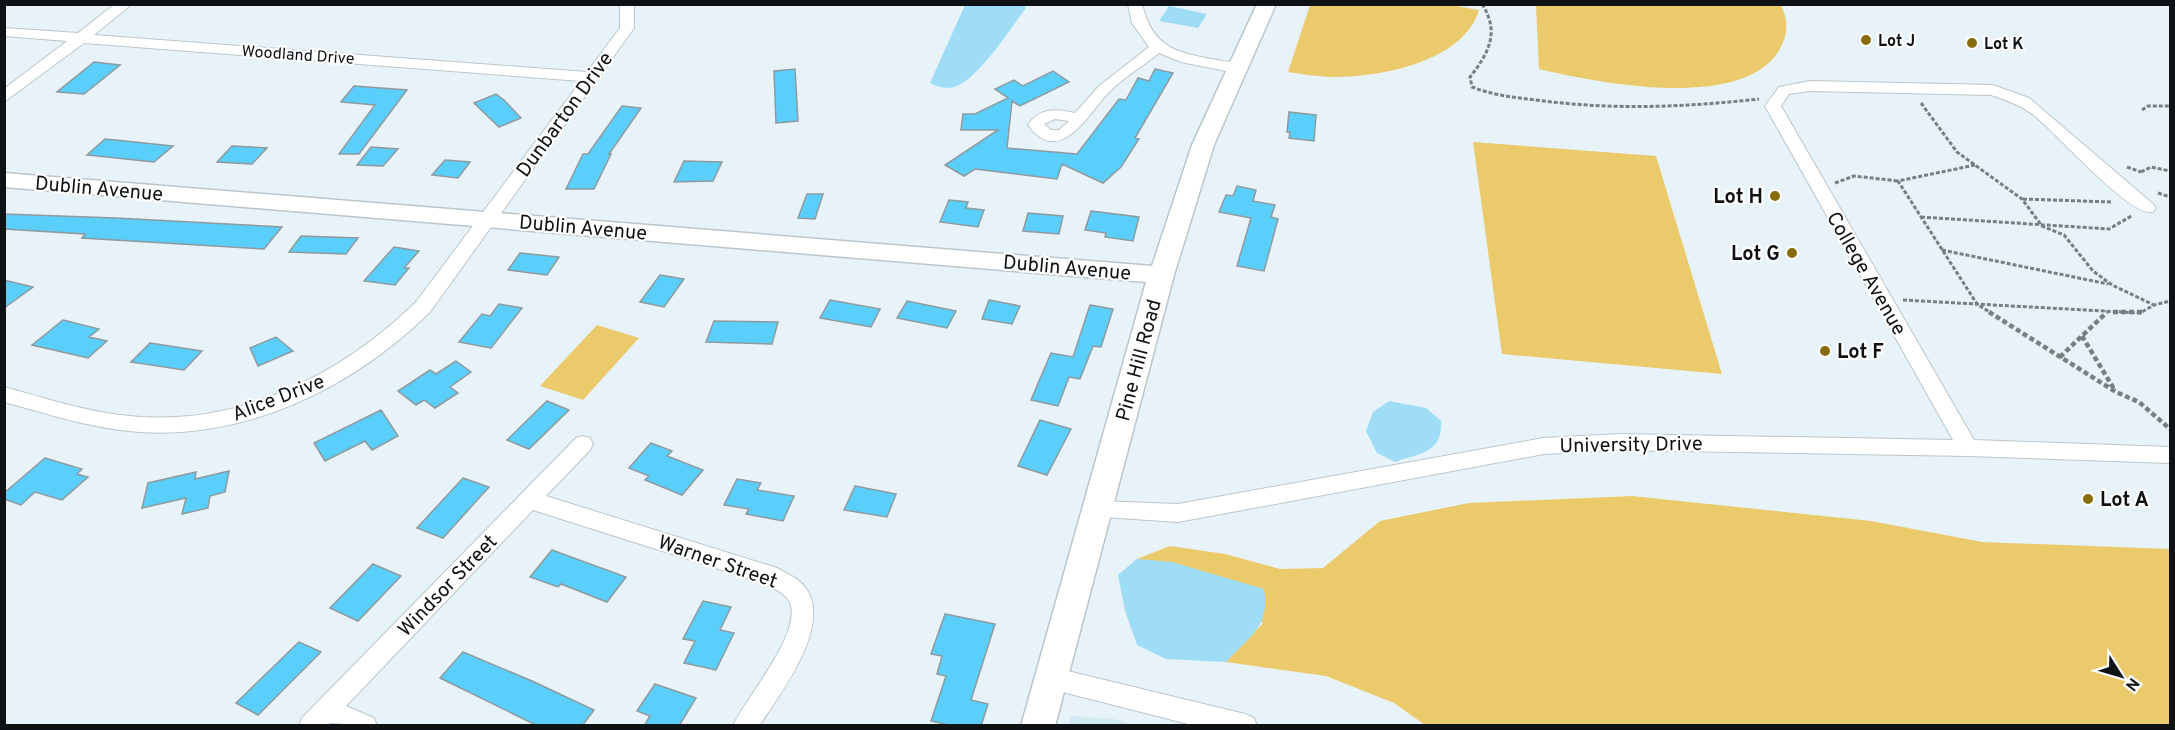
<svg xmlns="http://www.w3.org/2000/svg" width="2175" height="730" font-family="Overpass,sans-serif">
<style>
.built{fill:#d4e9f2}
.green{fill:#ebca6b}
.water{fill:#9fddf7}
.building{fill:#5bcffb;stroke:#8e9a9e;stroke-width:1.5}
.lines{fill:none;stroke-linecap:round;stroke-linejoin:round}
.street-casing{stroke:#bbc6cc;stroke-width:2}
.secondary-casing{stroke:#bbc6cc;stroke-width:3}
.path-far1{stroke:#777f82;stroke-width:3;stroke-dasharray:4 2;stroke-linecap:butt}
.path{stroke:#777f82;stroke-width:4.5;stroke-dasharray:5 3;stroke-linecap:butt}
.street{fill:#fff;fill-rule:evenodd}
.secondary{fill:#fff;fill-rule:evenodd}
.poi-dot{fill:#886c0b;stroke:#fefefe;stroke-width:2}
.labels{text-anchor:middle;stroke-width:4.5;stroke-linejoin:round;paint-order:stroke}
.far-poi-label{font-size:16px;font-weight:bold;fill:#0e1214;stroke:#fefefe;text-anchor:start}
.far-street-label{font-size:16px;fill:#0e1214;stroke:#fefefe}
.street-label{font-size:20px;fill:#0e1214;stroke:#fefefe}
.poi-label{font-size:20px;font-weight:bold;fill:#0e1214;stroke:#fefefe;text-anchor:end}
</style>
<rect width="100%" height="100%" fill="#e7f3f8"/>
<path class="built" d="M1071,716L1114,719L1136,725H1069Z"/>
<path class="green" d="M1445,4L1479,10C1463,63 1377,78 1329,77C1315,76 1301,74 1288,72L1310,5Z
M1536,5H1781C1789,22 1788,36 1778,52C1739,111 1598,83 1539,69Z
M1473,142L1656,156L1722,374L1502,354Z
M597,325L639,338L583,400L540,386Z
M1632,496L1871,521L1982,542L2170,549V725H1425L1394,703L1326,676L1226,662L1263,623L1137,559L1170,546L1225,554L1280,569L1323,568L1380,521L1469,503Z"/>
<path class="water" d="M965,5H1024L1026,8C1010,29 980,76 957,86C947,90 938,87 930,83Z
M1169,6L1207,14L1198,28L1159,21Z
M1389,401L1426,408L1441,421C1443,453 1420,453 1395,462L1377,453L1366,431L1373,412Z
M1137,559L1172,562L1264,589C1270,628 1250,635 1226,662L1166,659L1137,645L1125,611L1118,575Z"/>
<path class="building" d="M94,62L120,65L84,94L57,92Z
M795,69L798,121L776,123L774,71Z
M1155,69L1173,73L1135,138L1139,139L1121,167L1103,183L1062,164L1057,179L975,169L964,176L945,165L998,130H961L963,114H975L1008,98L995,89L1014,80L1023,86L1053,71L1069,82L1020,106L1012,101L1007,148L1077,154L1119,99L1126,100L1138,78L1149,81Z
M354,86L407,90L359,154H339L375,105L341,102Z
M496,94L504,100L521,118L499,127L474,103Z
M622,106L641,108L609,154H611L594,189H566L583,154H588Z
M1289,112L1316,115L1314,141L1289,138L1290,132H1287Z
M105,139L135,142L173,146L154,162L87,155Z
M232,146L267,148L252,164L217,162Z
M371,147L398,149L383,166L357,165Z
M445,160L470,162L458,178L432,175Z
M684,161L722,162L713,181L674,182Z
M1237,186L1256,190L1253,201L1275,205L1271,217L1278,219L1264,271L1237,266L1251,218L1219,212L1226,195L1233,196Z
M807,194H823L815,219L798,218Z
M949,200L968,202L966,208L984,210L978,227L940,222Z
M1091,211L1139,217L1133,241L1105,237L1106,233L1085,230Z
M1028,213L1063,216L1059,234L1023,231Z
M4,214L116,218L282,227L264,249L82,238L85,234L4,229Z
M301,236L358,238L346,254L289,252Z
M394,247L419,251L404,268H409L395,285L364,281Z
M520,253L559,257L547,275L508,270Z
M660,275L684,279L664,307L640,302Z
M4,280L33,287L4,308Z
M830,300L880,309L871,327L820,318Z
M989,300L1020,306L1012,324L982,319Z
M907,301L956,311L947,328L897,318Z
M499,304L522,308L491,348L459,342L482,314L490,316Z
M1090,305L1113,309L1101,347L1093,346L1080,379L1069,377L1058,406L1031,400L1051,353L1073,357Z
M63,320L99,329L89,337L107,341L88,358L32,345Z
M714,321L778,322L772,344L706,342Z
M276,337L293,351L258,366L250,348Z
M150,343L202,351L184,370L131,362Z
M456,361L471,372L450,387L458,393L435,408L424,400L416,405L398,391L430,370L436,374Z
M547,401L569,410L529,449L507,440Z
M381,410L398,436L372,450L365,441L325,461L314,443Z
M1040,420L1071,429L1047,475L1018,466Z
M651,443L672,451L667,456L703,470L682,495L645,480L649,476L629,468Z
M45,458L82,469L77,474L88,477L62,500L35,492L21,505L4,499V493Z
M229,471L225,492L210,496L208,508L182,514L186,498L142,508L148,483L196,472L195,479Z
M463,478L489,487L443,538L417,528Z
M737,479L761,483L757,490L794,496L783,521L746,514L749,509L724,505Z
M855,486L896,494L887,517L844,510Z
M552,550L626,577L607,602L561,584L558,587L530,577Z
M373,564L401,576L358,621L330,608Z
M703,601L731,607L720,630L734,633L716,670L684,663L695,641L683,639Z
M945,614L995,624L971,700L988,704L981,726H953L931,721L946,676L937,674L942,656L931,654Z
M299,642L321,652L258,715L236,703Z
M463,652L532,681L594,710L582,726H538L440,678Z
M655,684L696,698L679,726H644L650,716L637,711Z"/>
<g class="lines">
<defs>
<path id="street" d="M115,4H132L94,35L587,72L620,28V4H634V28L430,312C352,389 241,443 129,431C87,427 45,413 4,402V387C45,398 86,412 129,416C238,427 340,376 416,302L581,81L84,43L4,102V89L67,41L4,36V28L78,33Z
M1128,4H1142C1153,51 1180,53 1222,61C1230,62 1238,62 1244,68L1236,73L1181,62L1159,53C1143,66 1123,78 1108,93C1088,115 1059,168 1028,125C1040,107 1056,109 1075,113L1099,86L1149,47L1132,23ZM1055,119L1069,121L1059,130H1051L1044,124Z
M1810,81L1993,85L2029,98L2153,204L2156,208L2153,212C2131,218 2057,134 2036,117C2023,106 2008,101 1991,95L1810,91L1789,94L1781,106L1974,440L2170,447V463L1968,456L1619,450L1544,454L1178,522L1089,516L1086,510L1089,504L1097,501L1178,504L1544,438L1619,434L1953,440L1765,106L1779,87Z
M583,436L590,438L593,444L590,450L546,496L777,568C788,574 800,579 807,590C831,628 780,694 759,726H733C745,698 805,631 789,601C784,592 771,587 763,583L533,510L346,706L374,718L377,726L330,723L328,726H299L302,718L576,438Z
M1051,667L1245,714L1254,718L1257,726H1196L1051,689L1042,686L1039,678L1042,670Z"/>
<path id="secondary" d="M1257,4H1276L1214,145L1174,275L1055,726H1021L1146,282L4,187V173L1152,266L1192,145Z"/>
</defs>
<use href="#street" class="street-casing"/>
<use href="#secondary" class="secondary-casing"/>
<path class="path-far1" d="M1482,4C1500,32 1489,53 1470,77L1472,87C1495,96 1519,98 1544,101C1616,110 1687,107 1759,99
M1921,103L1957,152L2022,199L2042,226L2064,235L2093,271L2112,285L2154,305
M2142,110L2148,106H2170
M1975,165L1898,181L1977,304L1991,313
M2127,167L2141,172
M2141,172L2151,167L2170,171
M1835,183L1854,176L1898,181
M2158,193L2170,197
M2023,199L2111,202
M1921,217L2109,229L2133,215
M1942,250L2108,284
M1903,300L2140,313L2154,305L2170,301"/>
<path class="path" d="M1989,312L2116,392L2139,402L2170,429
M2113,312H2143
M2082,336L2114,389
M2060,357L2107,312"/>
<use href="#street" class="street"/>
<use href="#secondary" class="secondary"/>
</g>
<g class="poi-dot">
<circle cx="1866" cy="40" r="6"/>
<circle cx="1972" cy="43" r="6"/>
<circle cx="1775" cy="196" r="6"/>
<circle cx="1792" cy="253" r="6"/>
<circle cx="1825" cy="351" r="6"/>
<circle cx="2088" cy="499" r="6"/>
</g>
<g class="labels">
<g class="far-poi-label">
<text x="1878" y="46">Lot J</text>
<text x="1984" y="49">Lot K</text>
</g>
<g class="far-street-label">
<text transform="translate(298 54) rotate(4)" y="6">Woodland Drive</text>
</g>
<g class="street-label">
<text transform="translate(564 114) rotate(-54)" y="7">Dunbarton Drive</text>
<text transform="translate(99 188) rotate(5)" y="7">Dublin Avenue</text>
<text transform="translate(583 227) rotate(5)" y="7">Dublin Avenue</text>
<text transform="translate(1067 267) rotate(5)" y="7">Dublin Avenue</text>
<text transform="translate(1867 273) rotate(60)" y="7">College Avenue</text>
<text transform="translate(1138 360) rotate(-75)" y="7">Pine Hill Road</text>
<text transform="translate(278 397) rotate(-21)" y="7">Alice Drive</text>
<text transform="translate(1631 444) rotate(-1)" y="7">University Drive</text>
<text transform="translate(718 561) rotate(19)" y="7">Warner Street</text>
<text transform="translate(447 585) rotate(-46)" y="7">Windsor Street</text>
</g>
<g class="poi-label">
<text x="1763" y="203">Lot H</text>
<text x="1780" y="260">Lot G</text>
<text x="1837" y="358" text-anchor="start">Lot F</text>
<text x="2100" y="506" text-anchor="start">Lot A</text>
</g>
</g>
<rect width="2175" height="730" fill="none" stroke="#0e1214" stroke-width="12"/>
<g transform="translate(2121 676) rotate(127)" stroke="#fefefe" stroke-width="4.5" paint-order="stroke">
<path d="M0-4.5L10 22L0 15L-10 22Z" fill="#0e1214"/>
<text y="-9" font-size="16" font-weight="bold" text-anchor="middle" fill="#0e1214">N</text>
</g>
</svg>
